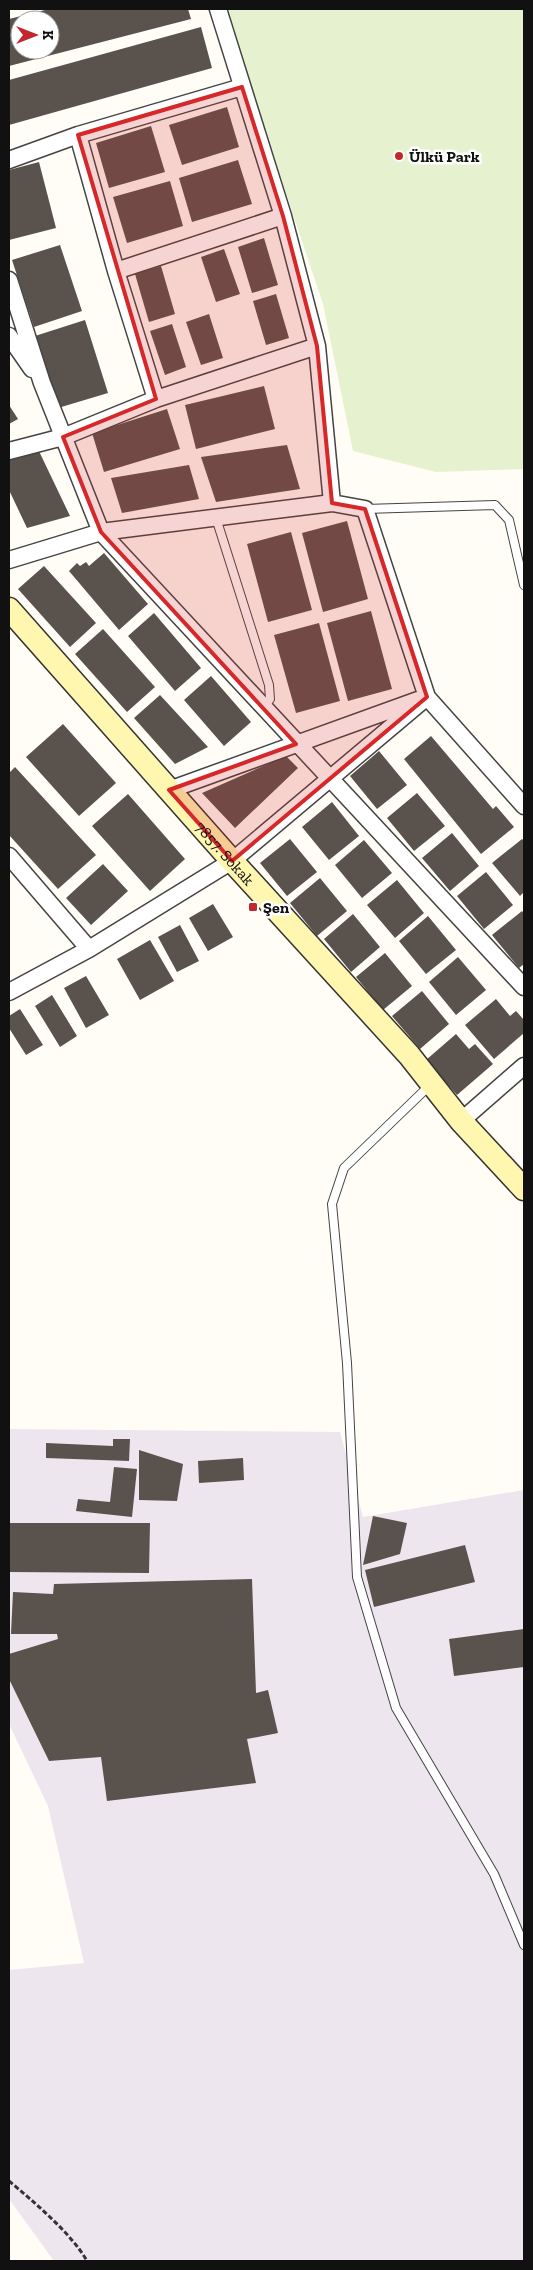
<svg xmlns="http://www.w3.org/2000/svg" width="533" height="2270" font-family="'Zilla Slab',serif">
<style>
.industrial{fill:#eee6ef}
.pitch{fill:#e6f2cf}
.building{fill:#5a524d;fill-rule:evenodd}
.lines{fill:none;stroke-linecap:round;stroke-linejoin:round}
.lane-casing{stroke:#444;stroke-width:10}
.street-casing{stroke:#444;stroke-width:19}
.secondary-casing{stroke:#333;stroke-width:25}
.path{stroke:#333;stroke-width:3;stroke-dasharray:5 2.5;stroke-linecap:butt}
.lane{stroke:#fff;stroke-width:8}
.street{stroke:#fff;stroke-width:16}
.secondary{stroke:#fff6b0;stroke-width:22}
.marked{fill:#d62828;fill-opacity:0.2;stroke:#d62828;stroke-width:4;stroke-linejoin:round}
.poi-dot{fill:#c4262e;stroke:#fff;stroke-width:2}
.labels{text-anchor:middle;stroke-width:5;stroke-linejoin:round;paint-order:stroke}
.poi-label{font-size:16px;font-weight:bold;fill:#111;stroke:#fff;text-anchor:start}
.street-label{font-size:16px;fill:#111;stroke:#fff}
</style>
<rect width="100%" height="100%" fill="#fffdf5"/>
<path class="industrial" d="M9,1429L340,1432L363,1517L524,1490V2261H54L9,2199V1970L84,1963L48,1806L9,1724Z"/>
<path class="pitch" d="M224,9H524V469L436,472L353,451L323,304Z"/>
<path class="building" d="M49,9H188L191,19L9,66V19ZM20,20H50V50H20Z
M201,27L212,68L9,125V80Z
M227,107L239,147L182,165L169,125Z
M151,126L165,172L109,188L96,143Z
M238,160L252,204L192,222L179,178Z
M39,162L56,228L9,240V170Z
M170,181L183,226L127,243L113,197Z
M264,238L278,285L252,293L238,247Z
M60,245L82,311L34,327L12,260Z
M224,249L240,294L216,302L201,257Z
M161,266L175,314L149,322L135,274Z
M276,294L289,338L266,345L253,301Z
M209,314L223,358L201,365L186,322Z
M85,320L108,393L58,408L35,336Z
M172,324L186,367L165,375L150,331Z
M264,386L275,429L196,449L185,405Z
M9,405L18,419L9,424Z
M167,409L180,449L104,472L92,433Z
M287,445L300,489L216,502L201,457Z
M37,447L70,516L27,528L9,490V455Z
M189,465L199,499L122,513L111,478Z
M347,521L368,599L323,612L302,533Z
M291,532L312,610L268,622L247,544Z
M104,553L148,604L119,630L69,571L77,563L80,566L86,562L89,566Z
M44,566L96,623L70,647L18,589Z
M371,611L392,689L348,701L327,623Z
M154,613L201,668L175,691L128,636Z
M319,623L340,701L296,713L274,635Z
M103,629L155,687L127,712L75,654Z
M211,676L251,722L224,746L184,700Z
M160,695L208,747L175,764L134,718Z
M63,724L116,783L79,816L26,757Z
M431,736L493,809L496,806L514,827L481,854L404,759Z
M379,751L407,785L377,809L350,776Z
M286,756L298,768L235,828L202,793Z
M15,767L96,855L58,889L9,835V773Z
M417,793L445,826L414,851L387,818Z
M128,794L185,859L150,891L92,826Z
M332,802L359,836L329,860L302,827Z
M452,833L479,866L450,891L422,858Z
M290,839L317,872L287,896L260,863Z
M522,839L524,841V892L520,896L492,863Z
M364,840L392,873L362,898L335,865Z
M103,864L128,891L91,925L66,898Z
M486,872L513,905L484,929L457,896Z
M320,878L347,911L317,936L290,903Z
M397,880L424,913L395,938L367,905Z
M213,904L233,937L208,951L189,918Z
M522,911L524,914V964L519,968L492,935Z
M353,914L380,947L351,972L324,939Z
M428,916L456,950L426,974L399,941Z
M180,925L199,961L177,972L158,937Z
M150,940L174,981L140,1000L117,959Z
M385,953L412,986L383,1010L356,977Z
M458,957L486,990L456,1015L429,982Z
M86,976L109,1015L86,1028L64,988Z
M422,991L449,1024L420,1049L392,1016Z
M52,995L77,1036L60,1047L35,1006Z
M496,999L510,1016L516,1011L524,1020V1033L494,1059L465,1025Z
M20,1009L43,1045L26,1055L9,1028V1016Z
M456,1034L469,1049L475,1044L493,1064L457,1095L426,1060Z
M113,1439H130L129,1461L46,1458V1443L113,1446Z
M139,1450L183,1464L177,1501L139,1500Z
M243,1458L244,1480L199,1483L198,1461Z
M114,1467L137,1469L132,1517L76,1511L78,1499L110,1502Z
M373,1516L407,1523L400,1554L363,1565Z
M9,1523H150L149,1573L9,1572Z
M465,1545L475,1582L374,1607L365,1570Z
M252,1579L256,1693L268,1690L278,1733L247,1739L256,1783L107,1801L101,1757L49,1761L9,1679V1654L58,1639L57,1634H11L13,1592L53,1594L54,1584Z
M524,1629V1667L454,1676L449,1639Z"/>
<g class="lines">
<defs>
<path id="lane" d="M365,509L495,505L509,520L524,585
M216,518L269,685L270,699L264,708
M430,1085L344,1168L332,1204L347,1363L357,1577L396,1708L494,1874L524,1945"/>
<path id="street" d="M218,9L283,216L317,346L332,503
M78,135L116,271L156,399
M9,160L78,135L242,87
M116,271L283,216
M9,280L42,383L101,532L524,987
M9,336L32,369
M9,451L63,437L156,399L317,346
M9,560L101,532L332,503L365,509L427,697L524,806
M169,790L418,700
M9,856L89,949
M9,992L89,949L232,861L427,697
M461,1121L524,1066"/>
<g id="secondary">
<path id="s1" d="M9,609L232,861L409,1055L461,1121L524,1189"/>
</g>
</defs>
<use href="#lane" class="lane-casing"/>
<use href="#street" class="street-casing"/>
<use href="#secondary" class="secondary-casing"/>
<path class="path" d="M9,2181C33,2201 72,2234 87,2261"/>
<use href="#lane" class="lane"/>
<use href="#street" class="street"/>
<use href="#secondary" class="secondary"/>
</g>
<path class="marked" d="M242,87L283,216L317,346L332,503L365,509L427,697L232,861L169,790L296,744L101,532L63,437L156,399L78,135Z"/>
<g class="poi-dot">
<circle cx="399" cy="156" r="5"/>
<rect x="248" y="902" width="10" height="10" rx="2.5"/>
</g>
<g class="labels">
<g class="poi-label">
<text x="409" y="162">Ülkü Park</text>
<text x="263" y="913">Şen</text>
</g>
<g class="street-label">
<text dy="6" stroke="none"><textPath href="#s1" startOffset="326">7857. Sokak</textPath></text>
</g>
</g>
<rect width="533" height="2270" fill="none" stroke="#111111" stroke-width="20"/>
<g transform="translate(35 35) rotate(90)"><circle r="24" fill="#ffffff" stroke="#a0a0a0"/>
<path d="M0-4L9 19L0 12L-9 19Z" fill="#c4262e"/>
<text y="-8" font-size="14" font-weight="bold" text-anchor="middle" fill="#111111">K</text>
</g>
</svg>
